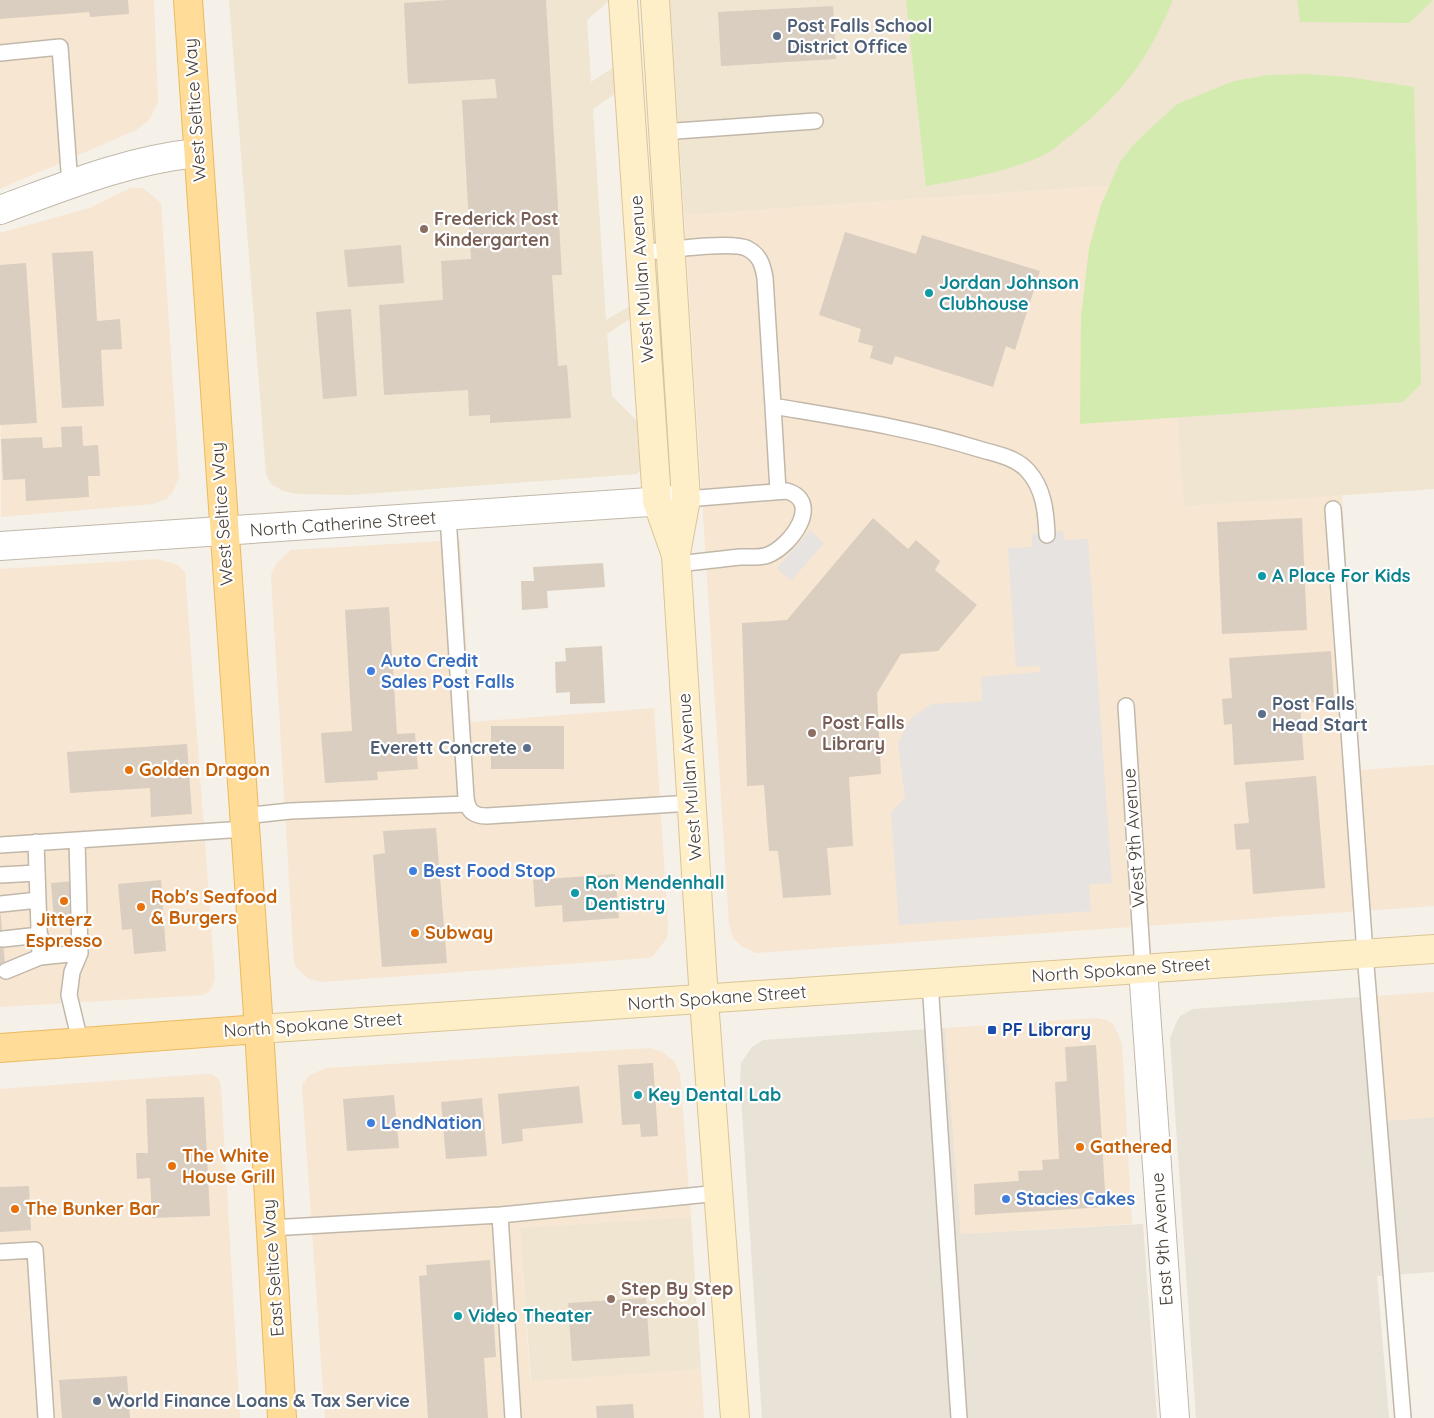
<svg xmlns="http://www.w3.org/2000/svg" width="1434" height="1418" font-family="Quicksand,sans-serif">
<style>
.residential{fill:#e9e2d6}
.commercial{fill:#f7e6d2}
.education{fill:#efe5d1}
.pitch{fill:#d3ebaf}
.parking{fill:#e6e3e0}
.building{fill:#dacec0}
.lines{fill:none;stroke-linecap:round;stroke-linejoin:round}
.lane-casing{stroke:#c1b8aa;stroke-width:18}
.street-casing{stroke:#c1b8aa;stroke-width:30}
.secondary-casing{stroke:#dac597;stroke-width:30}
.primary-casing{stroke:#eaba60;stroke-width:30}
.lane{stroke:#fff;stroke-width:15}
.street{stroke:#fff;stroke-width:28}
.secondary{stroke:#ffefc8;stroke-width:28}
.primary{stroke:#ffdc97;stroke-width:28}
.service-dot{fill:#5c6f8a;stroke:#fff;stroke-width:2}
.education-dot{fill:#8d6e63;stroke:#fff;stroke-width:2}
.culture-dot{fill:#0f9aa8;stroke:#fff;stroke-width:2}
.shop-dot{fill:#3f7fe0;stroke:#fff;stroke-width:2}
.food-dot{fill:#e8710a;stroke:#fff;stroke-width:2}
.transit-dot{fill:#1a4fb4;stroke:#fff;stroke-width:2}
.labels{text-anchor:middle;stroke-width:4.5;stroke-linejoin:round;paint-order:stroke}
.service-label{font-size:18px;font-weight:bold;fill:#4e5e75;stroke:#fff;text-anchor:start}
.street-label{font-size:18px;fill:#494036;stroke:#fff}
.education-label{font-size:18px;font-weight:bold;fill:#785e54;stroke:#fff;text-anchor:start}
.culture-label{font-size:18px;font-weight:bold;fill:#0d838f;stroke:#fff;text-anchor:start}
.shop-label{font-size:18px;font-weight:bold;fill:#366cbe;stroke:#fff;text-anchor:start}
.food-label{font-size:18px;font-weight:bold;fill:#c56008;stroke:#fff;text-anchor:start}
.transit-label{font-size:18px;font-weight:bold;fill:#164399;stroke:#fff;text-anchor:start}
</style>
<rect width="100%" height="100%" fill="#f5f0e8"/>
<path class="residential" d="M1361,997L1370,1122L1434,1117V1272L1377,1276L1389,1418H1196L1170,1039L1174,1028L1180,1016L1193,1009Z
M945,1028L961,1234L1143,1224L1157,1418H762L740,1082L741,1063L752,1047L763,1040Z"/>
<path class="commercial" d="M0,0H154L158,103L149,120L136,130L0,189Z
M1160,182L1184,506L1342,495L1359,770L1434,765V906L756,953L743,947L733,938L729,924L684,215Z
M131,188H143L161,203L179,477L173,492L166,499L152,504L1,517L0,233L89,208Z
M460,540L471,722L654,708L668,926L667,938L653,956L648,958L321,982L307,978L294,964L271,575L276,564L291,550Z
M156,559L176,564L185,572L215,980L210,991L203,995L0,1007V569Z
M1434,992V1117L1370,1122L1361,997Z
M1096,1018L1106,1020L1114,1025L1122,1044L1132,1224L961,1234L945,1028Z
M651,1048L662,1052L674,1061L680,1074L691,1217L520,1228L530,1380L701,1369L704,1418H325L302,1085L310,1075L326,1068Z
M204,1074H211L219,1079L221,1087L240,1418H0V1089Z"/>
<path class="education" d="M229,0H610L587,20L591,82L614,67L616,93L593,109L606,320L630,306L631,318L607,334L612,396L638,422L640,471L637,474L351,495L297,494L283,491L271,484L266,474Z
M670,0H1434V489L1184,506L1160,182L684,215Z
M691,1217L701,1369L531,1381L520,1228Z"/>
<path class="pitch" d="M906,0H1173C1149,59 1121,95 1071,135C1062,141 1053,151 1044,155C1007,172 965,179 926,186Z
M1297,0H1433L1409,23L1300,22Z
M1306,74L1348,77L1414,87L1421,384L1403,402L1080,424L1081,317L1089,248L1101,205L1120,162L1135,143L1177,104L1234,81L1268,75Z"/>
<path class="parking" d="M810,530L824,543L791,581L777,568Z
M1063,531L1064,540L1088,539L1112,883L1089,884L1091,911L899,925L891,812L905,798L898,743L911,718L932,704L982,701L981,677L1040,672V666L1016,667L1008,548L1032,547V534Z"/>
<path class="building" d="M0,0H128L129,14L90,17L89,12L0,19Z
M447,0H546L562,275H552L558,366L567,365L571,418L490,423V415L469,416L468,390L384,395L379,305L443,300L441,261L471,259L462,100L497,98L495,79L408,84L404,3Z
M833,6L836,59L721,66L718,12Z
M845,232L916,254L922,235L1040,271L1015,350L1006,346L993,387L895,356L892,365L870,358L873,346L858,342L861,329L819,315Z
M401,245L404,283L348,287L344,250Z
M93,251L97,321L120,319L122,349L101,350L104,406L62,408L52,253Z
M26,263L37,423L0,425V265Z
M351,309L357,396L323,399L316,312Z
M82,426L83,446L98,445L100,476H88L89,497L26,501L25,479L3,480L1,439L42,437L43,448L62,447L61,427Z
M873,518L908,549L916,540L940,561L935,570L977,605L938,651L901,654L877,693L881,774L849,777L853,846L827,848L831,895L783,898L778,851H769L764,785L747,786L742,623L787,620Z
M1302,518L1307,630L1222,634L1217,522Z
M603,563L605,587L547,591L548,608L522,610L521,581H534L533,567Z
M389,607L397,734L415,733L418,769L377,772L378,780L325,783L321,733L352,731L345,610Z
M602,646L605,703L570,704V692L556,693L555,662L566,661L565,648Z
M1331,651L1334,701L1300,703L1304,760L1234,765L1232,724L1224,725L1222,699L1232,698L1229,658Z
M491,726H564V769H491Z
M187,744L192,814L151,817L150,788L70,793L67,752Z
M1316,776L1325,888L1253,894L1250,849L1236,850L1234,824L1249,823L1245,782Z
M436,828L447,963L382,967L373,855L385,853L383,831Z
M615,874L619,918L563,922L562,905L535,907L533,880Z
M161,880L166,951L134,954L132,929L122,930L118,884Z
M74,881L77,919L54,921L51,883Z
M0,907L6,975L0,976Z
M1096,1045L1106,1207L975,1215L974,1184L1019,1181L1018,1171L1043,1170L1042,1160L1059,1159L1055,1082L1067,1081L1065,1047Z
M653,1063L658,1136L641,1137L640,1124L622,1125L618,1065Z
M579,1086L583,1123L522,1129L523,1141L502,1144L498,1094Z
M394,1095L399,1148L347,1151L343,1099Z
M204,1097L210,1216L152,1218L150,1178L137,1179L136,1153H148L146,1099Z
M482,1098L487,1156L446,1159L441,1102Z
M29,1186L31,1230L0,1232V1187Z
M490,1260L496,1357L484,1358L488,1418H428L419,1276L427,1275L426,1265Z
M646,1298L650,1356L572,1361L568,1303Z
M127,1376L130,1418H62L59,1380Z
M633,1404L634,1418H597L596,1406Z"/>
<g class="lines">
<defs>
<path id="lane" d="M0,53L60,47L70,185
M662,132L815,121
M640,253C660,251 734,240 748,249C760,255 763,266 765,278L773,406
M778,491L773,406C843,418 911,428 979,449C995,454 1016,457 1028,471C1044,489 1046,512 1047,535
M1333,509L1365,953L1403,1418
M448,516L466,798C468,811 473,816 487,816L691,803
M676,564C698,562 720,559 741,557C749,557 760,558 768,555C791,546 823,502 787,491L686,499
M1126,706L1143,969
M244,816L290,811L467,804
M77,840L80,953L72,972L69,995L80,1041
M36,842L40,957L80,953
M0,845L245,829
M0,875L37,873
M1,904L38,900
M3,939L40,935
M6,971L40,957
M930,982L959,1418
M500,1215L513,1418
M270,1228L500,1215L719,1193
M0,1252L35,1250L46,1418"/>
<path id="street" d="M0,210C65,186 128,160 197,153
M0,546L679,500
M1143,969L1175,1418"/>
<path id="secondary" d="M623,0L657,501L676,555L704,1000L735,1418
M655,0L686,499L676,553
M259,1029L1434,949"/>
<path id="primary" d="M188,0L259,1029L282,1418
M0,1048L259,1029"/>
</defs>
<use href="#lane" class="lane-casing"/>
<use href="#street" class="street-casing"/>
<use href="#secondary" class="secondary-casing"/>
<use href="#primary" class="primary-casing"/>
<use href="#lane" class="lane"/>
<use href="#street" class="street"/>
<use href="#secondary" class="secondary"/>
<use href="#primary" class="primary"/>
</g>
<g class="service-dot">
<circle cx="777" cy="36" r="5"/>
<circle cx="1262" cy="714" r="5"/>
<circle cx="527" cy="748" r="5"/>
<circle cx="97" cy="1401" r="5"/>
</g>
<g class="education-dot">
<circle cx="424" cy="229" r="5"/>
<circle cx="812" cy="733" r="5"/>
<circle cx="611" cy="1299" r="5"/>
</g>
<g class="culture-dot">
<circle cx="929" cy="293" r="5"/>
<circle cx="1262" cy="576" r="5"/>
<circle cx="575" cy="893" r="5"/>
<circle cx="638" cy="1095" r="5"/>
<circle cx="458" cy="1316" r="5"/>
</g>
<g class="shop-dot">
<circle cx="371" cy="671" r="5"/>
<circle cx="413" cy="871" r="5"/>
<circle cx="371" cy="1123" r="5"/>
<circle cx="1006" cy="1199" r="5"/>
</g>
<g class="food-dot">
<circle cx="129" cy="770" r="5"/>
<circle cx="64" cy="901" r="5"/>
<circle cx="141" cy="907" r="5"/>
<circle cx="415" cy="933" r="5"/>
<circle cx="1080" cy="1147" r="5"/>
<circle cx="172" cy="1166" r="5"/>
<circle cx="15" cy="1209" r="5"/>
</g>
<rect class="transit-dot" x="987" y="1025" width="10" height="10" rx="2.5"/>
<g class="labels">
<g class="service-label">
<text x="787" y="32">Post Falls School<tspan x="787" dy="21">District Office</tspan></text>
<text x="1272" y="710">Post Falls<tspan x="1272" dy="21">Head Start</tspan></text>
<text x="517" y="754" text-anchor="end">Everett Concrete</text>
<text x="107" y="1407">World Finance Loans &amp; Tax Service</text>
</g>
<g class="street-label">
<text transform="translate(195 110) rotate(-94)" y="6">West Seltice Way</text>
<text transform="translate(642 279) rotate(-94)" y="6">West Mullan Avenue</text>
<text transform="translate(222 514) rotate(-94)" y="6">West Seltice Way</text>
<text transform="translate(343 524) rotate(-4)" y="6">North Catherine Street</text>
<text transform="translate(690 777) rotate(-94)" y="6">West Mullan Avenue</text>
<text transform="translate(1134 838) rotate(-94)" y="6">West 9th Avenue</text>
<text transform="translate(1121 970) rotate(-4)" y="6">North Spokane Street</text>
<text transform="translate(717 998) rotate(-4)" y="6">North Spokane Street</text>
<text transform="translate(313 1025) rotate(-4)" y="6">North Spokane Street</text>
<text transform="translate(1162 1239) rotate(-94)" y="6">East 9th Avenue</text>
<text transform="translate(273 1268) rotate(-94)" y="6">East Seltice Way</text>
</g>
<g class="education-label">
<text x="434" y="225">Frederick Post<tspan x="434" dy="21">Kindergarten</tspan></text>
<text x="822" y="729">Post Falls<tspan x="822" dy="21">Library</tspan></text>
<text x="621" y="1295">Step By Step<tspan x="621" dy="21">Preschool</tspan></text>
</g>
<g class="culture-label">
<text x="939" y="289">Jordan Johnson<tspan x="939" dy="21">Clubhouse</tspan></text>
<text x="1272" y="582">A Place For Kids</text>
<text x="585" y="889">Ron Mendenhall<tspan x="585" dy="21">Dentistry</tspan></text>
<text x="648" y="1101">Key Dental Lab</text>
<text x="468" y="1322">Video Theater</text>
</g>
<g class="shop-label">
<text x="381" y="667">Auto Credit<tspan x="381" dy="21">Sales Post Falls</tspan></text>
<text x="423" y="877">Best Food Stop</text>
<text x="381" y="1129">LendNation</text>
<text x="1016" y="1205">Stacies Cakes</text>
</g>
<g class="food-label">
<text x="139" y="776">Golden Dragon</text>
<text x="151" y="903">Rob's Seafood<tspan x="151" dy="21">&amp; Burgers</tspan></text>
<text x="64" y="926" text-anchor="middle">Jitterz<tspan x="64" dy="21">Espresso</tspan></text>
<text x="425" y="939">Subway</text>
<text x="1090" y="1153">Gathered</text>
<text x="182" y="1162">The White<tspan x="182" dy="21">House Grill</tspan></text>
<text x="25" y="1215">The Bunker Bar</text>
</g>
<g class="transit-label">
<text x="1002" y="1036">PF Library</text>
</g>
</g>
</svg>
